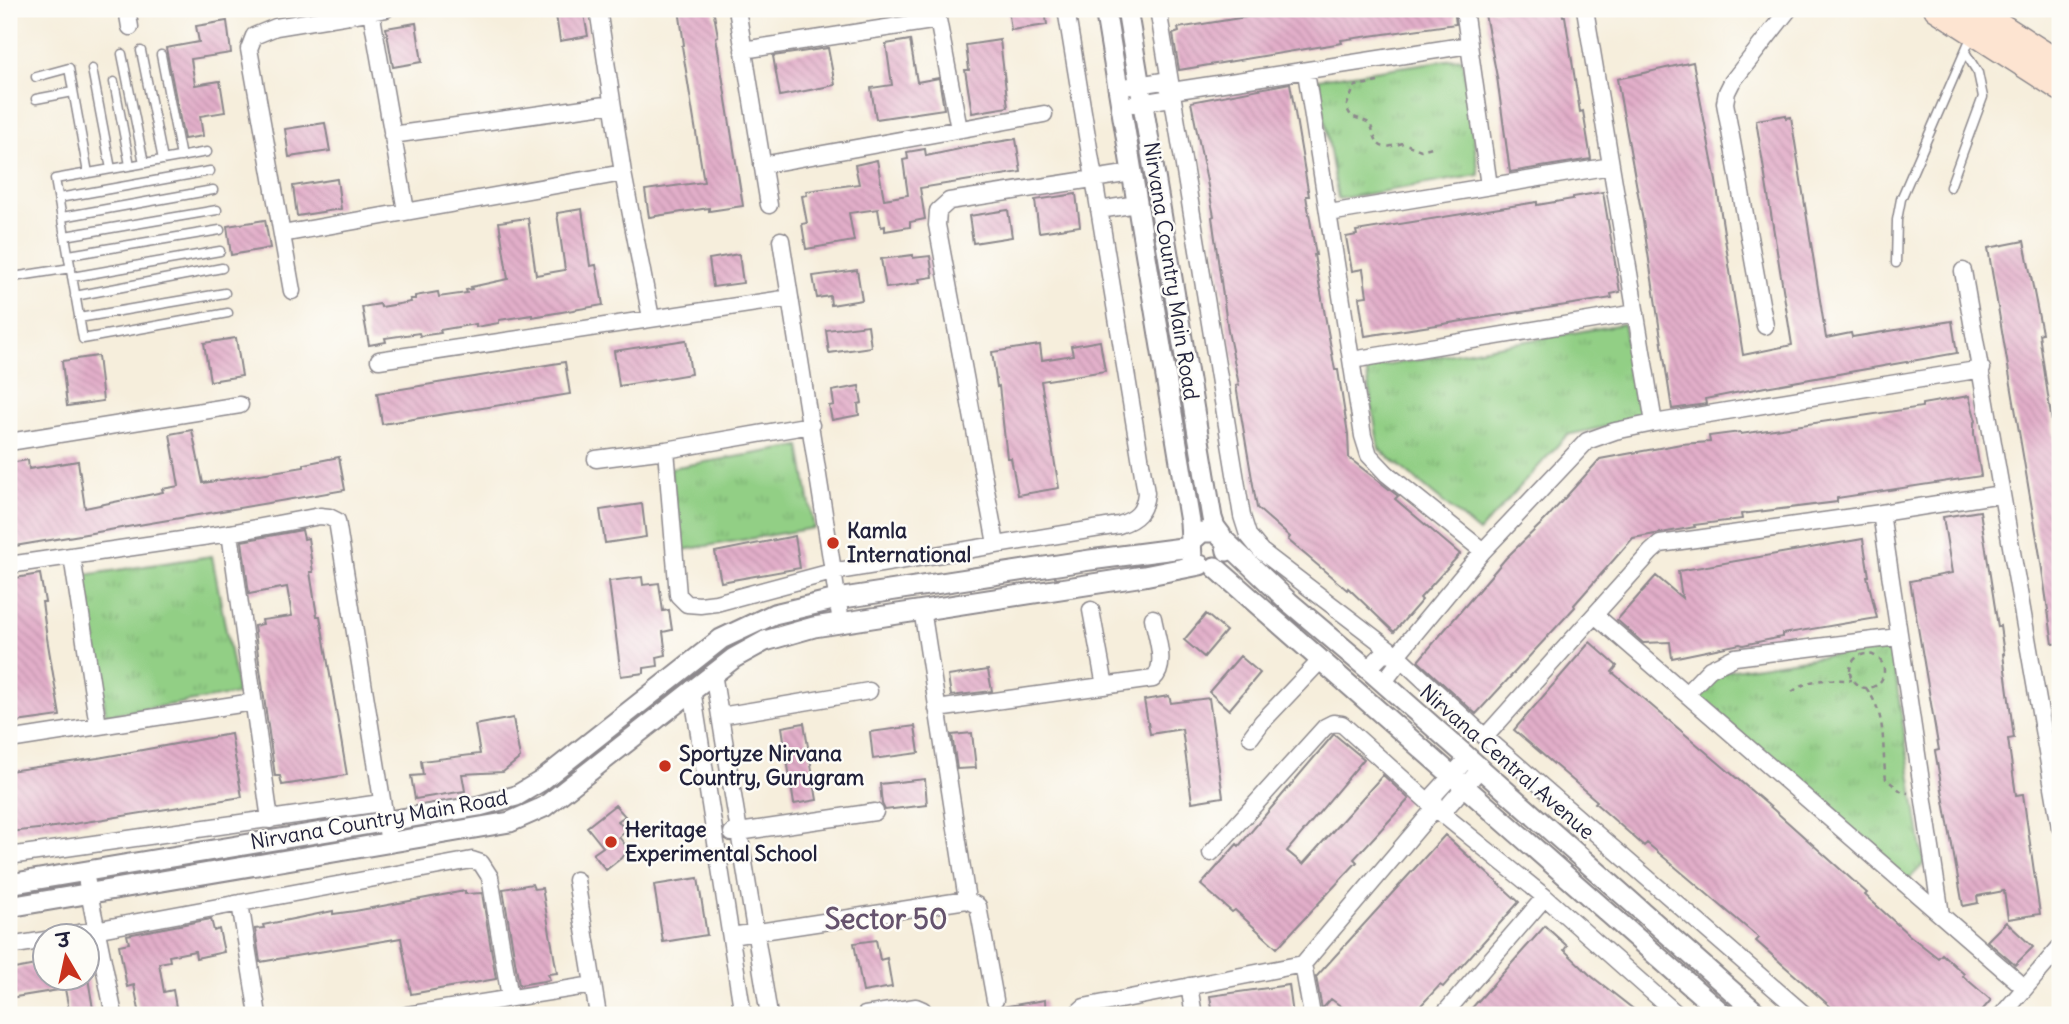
<svg xmlns="http://www.w3.org/2000/svg" width="2069" height="1024" font-family="Delius,'Playpen Sans Deva',sans-serif">
<style>
.park{fill:url(#park-tufts);stroke:#5a7860;stroke-width:2}
.building{fill:url(#building-back-hatch)}
.lines{fill:none;stroke-linecap:round;stroke-linejoin:round}
.service-casing{stroke:#8c888c;stroke-width:11}
.minor-casing{stroke:#8c888c;stroke-width:19}
.tertiary-casing{stroke:#8c888c;stroke-width:23}
.secondary-casing{stroke:#8c888c;stroke-width:26}
.path{stroke:#8c888c;stroke-width:2.5;stroke-dasharray:5 5;stroke-linecap:butt}
.service{stroke:#fff;stroke-width:8}
.minor{stroke:#fff;stroke-width:16}
.tertiary{stroke:#fff;stroke-width:19}
.secondary{stroke:#fde4d1;stroke-width:23}
.poi-dot{fill:#c8321e;stroke:#fdfcf7;stroke-width:2.5}
.labels{text-anchor:middle;stroke-width:5;stroke-linejoin:round;paint-order:stroke}
.street-label{font-size:21px;fill:#22223b;stroke:#fdfcf7}
.poi-label{font-size:21px;font-weight:bold;fill:#22223b;stroke:#fdfcf7;text-anchor:start}
.district-label{font-size:28px;font-weight:bold;fill:#65536d;stroke:#fdfcf7}
</style>
<defs>
<pattern id="park-tufts" width="24" height="20" patternUnits="userSpaceOnUse" patternTransform="scale(1.75)"><rect width="24" height="20" fill="#92cf85"/><path d="M3 7l-1-3M5 7V3M7 7l1-3M15 17l-1-3M17 17v-4M19 17l1-3" fill="none" stroke="#7eb174"/></pattern>
<pattern id="building-back-hatch" width="6" height="6" patternUnits="userSpaceOnUse" patternTransform="scale(1.75)"><rect width="6" height="6" fill="#e2aec9"/><path d="M-1 5l2 2M0 0l6 6M5-1l2 2" fill="none" stroke="#c295ae"/></pattern>
</defs>
<rect width="100%" height="100%" fill="#fdfcf7"/>
<filter id="ink" filterUnits="userSpaceOnUse"><feTurbulence type="fractalNoise" baseFrequency=".0143" numOctaves="2"/><feDisplacementMap in="SourceGraphic" scale="14" xChannelSelector="R" yChannelSelector="G"/><feConvolveMatrix kernelMatrix="1 2 1 2 8 2 1 2 1" color-interpolation-filters="sRGB"/></filter>
<filter id="wash" filterUnits="userSpaceOnUse"><feTurbulence type="fractalNoise" baseFrequency=".00686" numOctaves="4" result="noise"/><feDisplacementMap in="SourceGraphic" scale="28" xChannelSelector="R" yChannelSelector="G"/><feGaussianBlur stdDeviation="1.57" result="paint"/><feColorMatrix in="noise" values="0 0 0 0 0 0 0 0 0 0 0 0 0 0 0 0 0 1.4 0 .05"/><feComposite in="paint" operator="in"/></filter>
<g filter="url(#wash)">
<rect width="100%" height="100%" fill="#f6eedc"/>
<path class="park" d="M1462,58L1479,175L1338,199L1318,79Z
M1623,324L1643,419L1567,435L1479,532L1379,449L1366,369Z
M800,446L814,528L682,550L670,468Z
M212,556L238,694L106,715L84,575Z
M1891,646L1924,864L1906,882L1696,696L1714,673Z"/>
<g id="blocks">
<path class="building" d="M555,9H583L588,36L560,41Z
M679,9H713L714,14L718,36L716,37L743,206L709,211V208L649,217L645,190L704,182L682,46L684,45Z
M1008,9H1045L1047,25L1011,30Z
M1295,9H1454L1456,24L1341,40L1342,43L1179,70L1173,34L1179,32L1178,28Z
M1484,9H1562L1563,16H1565L1580,112L1583,111L1591,159L1510,172L1497,77Z
M227,21L231,53L191,59L195,85L220,81L225,112L200,116L203,136L184,139L166,48L199,42L196,26Z
M416,23L422,62L393,67L386,28Z
M910,40L917,82L939,78L944,109L876,119L871,88L892,85L886,44Z
M1000,40L1008,107L972,113L965,70H969L966,45Z
M828,48L835,85L780,96L773,56Z
M1693,62L1716,181L1743,355L1792,345L1756,120L1786,115V118L1791,117L1826,338L1851,333L1852,337L1952,321L1957,353L1765,387L1705,399L1706,404L1672,409L1643,221L1617,79Z
M1290,83L1309,196H1306L1316,255H1314L1335,370H1338L1348,434L1349,458L1398,496L1395,499L1460,554L1420,598L1422,600L1394,632L1348,588L1347,590L1288,540L1290,537L1257,508L1236,386L1239,385L1228,331L1212,217L1214,216L1191,102Z
M325,123L330,151L289,157L285,129Z
M1016,139L1021,172L920,188L925,219L910,222V227L885,231V226L881,227L878,209L849,213L854,241L806,249L802,224L807,223L802,196L807,195L806,191L859,184L855,165L877,160L884,199L908,195L903,160L908,159L907,152L925,149L926,156L960,149L959,148Z
M337,179L341,209L297,216L293,186Z
M1603,192L1620,292L1611,294L1612,298L1365,336L1359,297L1367,296L1363,269L1352,271L1346,237L1357,235L1356,231L1537,202V205L1573,199V197Z
M1076,194L1080,226L1039,232L1035,200Z
M582,209L590,266L596,265L603,305L532,317V315L499,320V323L476,327V324L440,330L441,333L420,336L419,333L385,338L386,342L369,345L362,307L380,304L381,307L411,302L410,299H415V296L438,292L439,297L467,293L466,290L472,289L471,287L508,279L499,222L528,218L536,275L565,270L557,213Z
M1008,210L1012,237L973,243L969,216Z
M265,220L270,248L231,255L227,226Z
M2024,241L2042,333L2039,334L2060,478V643L2053,644L2040,556L1988,248Z
M739,254L743,283L713,287L709,259Z
M913,255V258L930,256L933,277L919,279L920,283L886,288L881,259Z
M857,270L862,300L831,305L830,296L817,298L813,276Z
M868,325L871,347L829,353L826,330Z
M236,338L242,376L210,381L204,343Z
M686,340L691,374L619,386L614,351Z
M1100,341L1105,371L1041,381L1059,488L1018,495L1011,458H1007L999,386L997,387L992,352L1040,345L1042,360L1073,355L1071,346Z
M98,356L103,401L67,406L62,361Z
M565,362L570,394L382,424L377,393Z
M859,386L862,403L858,404L859,415L832,420L829,406L834,405L832,391Z
M1969,396L1976,421L1974,422V434L1981,476L1837,498V502L1741,514L1742,519L1694,525L1695,527L1633,538L1574,605L1575,607L1476,714L1418,661L1506,558L1546,519L1600,459L1681,444L1710,442L1709,436L1740,432L1741,434L1922,407V404Z
M192,430L203,483L304,467V464L339,457L345,490L9,547V463L28,460L29,469L78,461L85,508L163,492L162,489L179,486L170,434Z
M642,504L646,537L605,543L600,510Z
M1980,511L1998,627L2000,626L2004,654H2003L2014,738L2008,739L2016,795L2023,794L2040,914L2008,919L2004,891L1977,896L1978,903L1963,906L1935,751L1939,750L1910,581L1952,573L1943,517Z
M302,530L304,539L308,538L313,572H310L317,616H320L347,775L282,785L280,776H275L254,626L263,624L262,620L292,616L287,587L249,594L242,541Z
M795,536L800,568L721,582L715,552Z
M1863,539L1869,576H1867L1877,618L1782,634V637L1743,645L1740,644L1672,658L1670,642L1643,643L1617,620L1656,576L1682,598L1678,571Z
M40,574L45,602H42L47,638L60,716L9,723V579Z
M642,577L643,585L659,583L663,611L669,610L672,630L663,632L666,655L657,657L658,666L644,668V673L621,676L609,581Z
M1206,614L1226,631L1204,657L1184,640Z
M1590,642L1617,666L1612,672L1774,810L1867,893L1865,895L1909,935L1938,958L1942,954L1964,974L1963,976L1991,1000L1978,1015H1840L1756,941L1759,938L1647,843L1644,846L1595,803L1597,801L1514,730Z
M1240,656L1260,673L1229,710L1209,692Z
M988,670L992,691L951,696L948,676Z
M1169,696L1171,703L1209,698L1223,797L1192,802L1182,729L1150,734L1144,700Z
M513,718L520,758L503,772L462,774L465,791L415,799L411,776L423,775L421,761L480,754L475,725Z
M804,723L817,800L794,804L782,727Z
M915,726L919,753L873,759L870,732Z
M972,733L976,768L957,769L952,735Z
M231,734L242,797L48,828L9,832V771L98,758Z
M1334,734L1364,759L1287,851L1303,864L1383,775L1409,799L1354,859L1357,862L1277,948L1235,910L1232,912L1201,885L1237,844L1239,846Z
M925,779L927,805L885,810L882,804L880,784Z
M615,805L625,816L618,821L626,831L619,837L630,851L606,870L593,854L603,847L587,827Z
M1445,835L1519,902L1443,987L1440,985L1412,1015H1353L1331,999L1322,1009L1316,977Z
M698,878L707,935L663,942L654,885Z
M532,884L534,889L542,888L557,973L548,974L550,980L519,985L503,889Z
M465,891V894L482,893L496,979L411,994L401,938L260,962L255,929L264,928L263,925L333,911V914L355,911Z
M211,919L214,931L219,929L224,952L196,958L195,951L169,956L170,961L159,963L164,992L173,990L177,1013L140,1015L134,985L127,987L119,945L129,943L127,935Z
M2006,922L2033,947L2015,965L1987,941Z
M1545,926L1567,946L1564,950L1590,975L1641,1015H1478L1471,1009Z
M876,940L880,960L887,958L892,987L863,992L854,943Z
M46,963V978H88L94,1015H70L65,989L9,998V970Z
M1289,985L1293,1015H1213L1210,996Z
M1045,1000L1046,1015H997V1010L1002,1007Z"/>
</g>
</g>
<g filter="url(#ink)">
<use href="#blocks" fill-opacity="0" stroke="#8c888c" stroke-width="2"/>
<g class="lines">
<defs>
<path id="service" d="M141,51L163,160
M122,54L144,163
M161,55L181,157
M92,69L111,169
M36,77L69,68L88,173
M114,82L130,165
M36,99L73,92
M207,152L55,179L83,339L228,313
M1950,187L1983,97L1978,73L1965,52
M59,198L210,171
M62,217L213,190
M65,236L217,210
M69,255L220,230
M9,261L13,277L71,268
M1896,263L1897,220L1901,199L1972,35
M72,277L220,251
M75,296L222,268
M79,318L225,293"/>
<path id="minor" d="M127,9L130,27
M598,9L623,173L651,318
M737,9L769,205
M936,9L959,129
M1158,9L1242,516L1248,535L1261,551L1397,655L1485,737L1805,1015
M1464,9L1489,186
M1585,9L1654,423
M371,11L406,211
M743,50L938,20
M1306,72L1363,436L1369,455L1387,474L1483,551
M1118,88L1163,81L1172,91
M1133,104L1165,99L1172,91L1469,45
M392,135L612,104
M762,165L1044,114
M1099,210L1137,204
M1329,213L1611,166
M282,234L623,173
M781,240L841,622
M1963,271L2060,827
M292,291L249,49L254,36L276,27L386,9
M1765,326L1725,103L1727,92L1732,82L1789,9
M379,360L790,298
M1352,360L1636,313
M9,442L240,405
M666,450L678,595L687,604L700,605L716,603L832,572L1119,525C1137,519 1144,512 1146,493L1066,9
M596,459L666,450L811,425
M1881,513L1941,915
M230,533L270,820
M996,544L937,225L938,211L949,201L1132,173
M72,556L98,726
M9,565L230,533L320,516L329,517L337,521L389,843
M922,609L967,900
M1091,610L1105,686
M1595,615L2024,987
M1368,669L1383,654L1397,655
M713,673L769,1015
M1383,683L1396,666L1397,655L1483,551L1587,441L1615,431L1654,423L1982,369
M692,689L743,1015
M1686,694L1710,669L1735,657L1898,637
M937,709L1153,679C1168,666 1156,636 1153,618
M720,716L869,691
M1251,737L1262,722L1320,661
M1485,737L1651,552L1660,544L1881,513L2001,494
M9,740L253,702
M1435,808L1434,795L1468,758
M732,833L875,812
M1211,853L1325,727L1333,723L1342,724L1435,808L1545,897L1678,1015
M9,856L381,803
M85,873L114,1015
M576,880L598,1015
M240,903L258,1015
M62,936L472,860L481,863L490,877L510,998
M731,936L967,900L978,906L995,1000
M9,946L46,940
M1303,964L1312,1015
M1189,986L1194,1015
M407,1015L593,985
M865,1015L916,1007L923,1010L925,1015
M1075,1015L1084,1007L1303,964L1435,808L1447,807L1480,769
M1443,1015L1545,897
M2002,1015L2060,947"/>
<path id="tertiary" d="M1105,9L1190,522L1192,558
M1127,9L1212,518L1215,527L1221,535
M1192,541L1202,532H1216L1225,541L1227,551
M1225,541L1289,602L1368,669L1759,1015
M1215,567L1724,1015
M9,884L479,806L516,796L541,781L721,639L774,614L837,599L1090,560L1190,547
M9,907L510,822L544,807L734,658L765,641L814,627L1144,576L1200,565"/>
<path id="secondary" d="M1936,9L2060,89
M1976,9L2060,63"/>
</defs>
<use href="#service" class="service-casing"/>
<use href="#minor" class="minor-casing"/>
<use href="#tertiary" class="tertiary-casing"/>
<use href="#secondary" class="secondary-casing"/>
<path class="path" d="M1378,82L1355,86L1346,107L1351,116L1370,123C1379,148 1377,151 1403,143L1421,150L1432,147
M1850 671a17 17 0 1 1 34 0a17 17 0 1 1-34 0Z
M1866,688C1888,716 1881,747 1886,779L1902,792L1908,793
M1792,692C1810,677 1830,680 1852,680"/>
<use href="#service" class="service"/>
<use href="#minor" class="minor"/>
<use href="#tertiary" class="tertiary"/>
<use href="#secondary" class="secondary"/>
</g>
</g>
<g class="poi-dot">
<circle cx="833" cy="543" r="7"/>
<circle cx="665" cy="766" r="7"/>
<circle cx="611" cy="842" r="7"/>
</g>
<g class="labels">
<g class="street-label">
<text transform="translate(1171 271) rotate(81)" y="7">Nirvana Country Main Road</text>
<text transform="translate(1507 762) rotate(41)" y="7">Nirvana Central Avenue</text>
<text transform="translate(379 820) rotate(-10)" y="7">Nirvana Country Main Road</text>
</g>
<g class="poi-label">
<text x="847" y="538">Kamla<tspan x="847" dy="24">International</tspan></text>
<text x="679" y="761">Sportyze Nirvana<tspan x="679" dy="24">Country, Gurugram</tspan></text>
<text x="625" y="837">Heritage<tspan x="625" dy="24">Experimental School</tspan></text>
</g>
<g class="district-label">
<text x="886" y="929">Sector 50</text>
</g>
</g>
<rect width="2069" height="1024" fill="none" stroke="#fdfcf7" stroke-width="35"/>
<g transform="translate(66 957) rotate(351)"><circle r="33" fill="#fdfcf7" stroke="#a5a5ac" stroke-width="2"/>
<path d="M0-5L12 26L0 18L-12 26Z" fill="#c8321e"/>
<text y="-10" font-size="19" font-weight="bold" text-anchor="middle" fill="#22223b">उ</text>
</g>
</svg>
